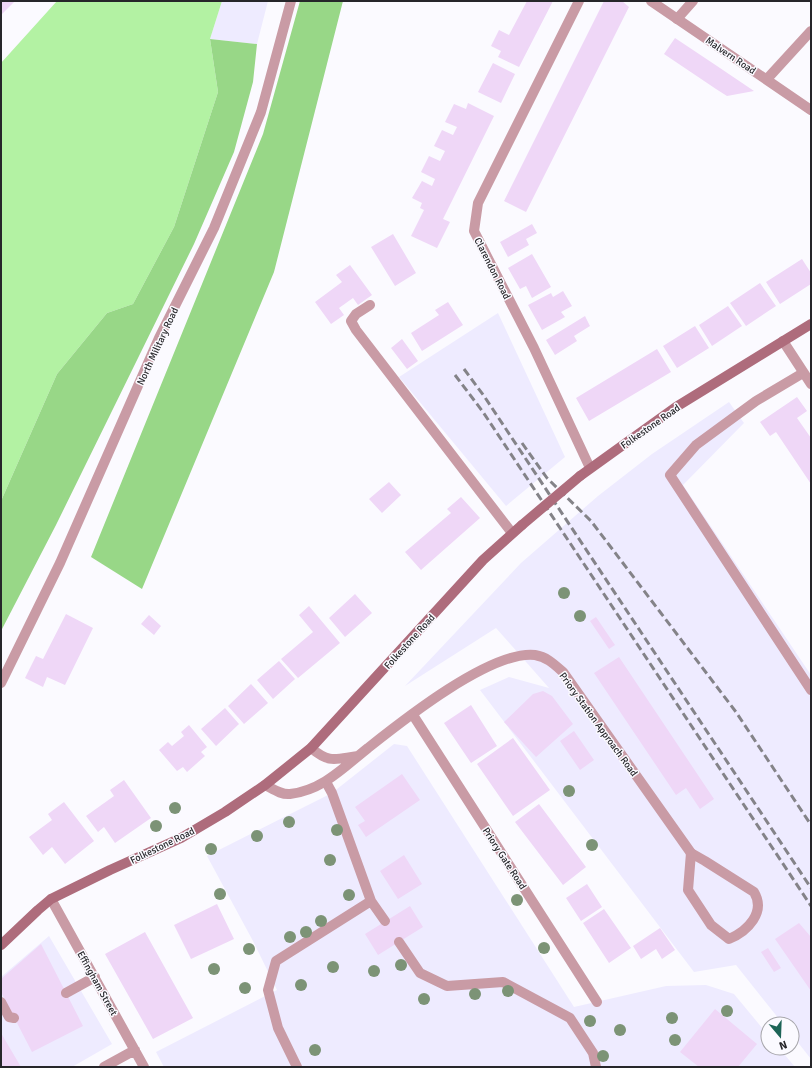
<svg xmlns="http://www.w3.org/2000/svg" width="812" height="1068" font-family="Signika,sans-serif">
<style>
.built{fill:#eeebff}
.green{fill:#b3f2a3}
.forest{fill:#98d787}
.building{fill:#efd7f7}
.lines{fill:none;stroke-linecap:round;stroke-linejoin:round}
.service{stroke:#c99ba5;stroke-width:10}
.minor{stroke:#c99ba5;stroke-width:10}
.tertiary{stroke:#c99ba5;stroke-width:10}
.secondary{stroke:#ae6c7c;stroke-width:10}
.rail{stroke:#848388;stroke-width:3;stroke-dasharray:8 4;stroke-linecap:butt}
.secondary-bridge{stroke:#ae6c7c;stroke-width:10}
.tree{fill:#7c9376}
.labels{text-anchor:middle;stroke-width:3;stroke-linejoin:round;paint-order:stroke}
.street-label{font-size:10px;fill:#26262a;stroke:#fbfaff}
</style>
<rect width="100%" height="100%" fill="#fbfaff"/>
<path class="built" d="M222,1H268L257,44L210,39Z
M498,313L565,457L506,506L399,377Z
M729,402L744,423L683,485L811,675V1059L792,1035V1024H783L736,965L694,972L480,690L509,677L549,688L496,628L405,686L521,563L598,496L652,454Z
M394,744L407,746L574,1007L666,986L706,985L734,994L768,1035V1048H779L795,1067H164L156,1052L277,990L253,941L207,856L332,793Z
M49,936L112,1044L72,1067H1V977Z"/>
<path class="green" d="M57,1H222L210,39L218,92L174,227L133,304L107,313L57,374L1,501V63Z"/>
<path class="forest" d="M300,1H343L274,272L142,589L91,557L263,134Z
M210,39L257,44L253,82L234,152L194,244L56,525L1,631V501L57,374L107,313L133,304L174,227L218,92Z"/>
<path class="building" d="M1,1H15L1,15Z
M527,1H553L519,67L498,57L501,51L491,46L499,30L509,35Z
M604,1H622L629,7L526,212L504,201Z
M675,38L717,66L754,91L727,96L716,89L664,54Z
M493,63L515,74L501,103L478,92Z
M468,103L494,116L443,219L450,222L437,248L411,236L424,210L420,208L422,203L412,198L422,181L432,186L435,179L421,172L429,156L440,161L445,151L434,146L442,130L453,135L457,127L445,122L454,104L466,109Z
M532,224L537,233L526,239L529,245L508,257L500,242Z
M393,234L416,273L395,286L371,247Z
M532,254L551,287L532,298L526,286L520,289L508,268Z
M802,259L811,273V284L780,304L766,282Z
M350,265L372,295L358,305L353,298L339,308L344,315L331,324L315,302L342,282L336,275Z
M760,283L776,306L746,326L730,303Z
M563,291L572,306L561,312L565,317L542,330L528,305L551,293L553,297Z
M448,302L463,325L422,351L411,333L439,315L435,310Z
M728,306L742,326L712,346L699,325Z
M585,316L590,326L574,336L577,341L555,355L546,340Z
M695,326L709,348L677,368L663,346Z
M402,339L418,361L407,369L391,348Z
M657,349L671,372L589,421L576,398Z
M797,397L807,411L797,418L811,438V484L776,432L770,436L760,422Z
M389,482L401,495L382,513L369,499Z
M461,497L480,518L421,570L405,552L451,513L447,509Z
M355,594L372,613L345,637L329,618Z
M309,606L340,643L298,678L281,659L313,632L299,615Z
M66,614L93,628L65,685L47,677L43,687L25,678L36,656L43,659Z
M149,615L161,626L154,635L141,624Z
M596,617L615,645L609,649L590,621Z
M619,657L714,799L700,809L686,788L676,795L594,673Z
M279,661L295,679L273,699L257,680Z
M251,684L268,703L244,724L228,706Z
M543,691L552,696L573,724L536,757L504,722L533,694Z
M471,705L497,746L471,763L444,723Z
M225,708L239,724L216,746L201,729Z
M189,725L207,747L201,752L205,756L187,772L183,767L177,771L159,750L168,742L172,746L184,736L181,732Z
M574,731L594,760L580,770L560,741Z
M513,738L550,790L513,816L477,764Z
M402,774L420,800L366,837L358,825L365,821L355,807Z
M124,780L151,818L115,843L104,827L98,832L86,816L114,796L110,790Z
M64,802L94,841L65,864L52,847L43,855L29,837L52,820L48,814Z
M539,804L586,867L563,885L515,822Z
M404,855L422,884L398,899L380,871Z
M587,884L602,907L581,921L566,898Z
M217,904L234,939L191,959L174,925Z
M410,906L423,927L378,955L365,934Z
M604,909L631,948L609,963L583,923Z
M799,923L811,937V991L775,939Z
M660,928L675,950L662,959L656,949L641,959L633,946Z
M145,932L193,1018L153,1039L105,954Z
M41,944L83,1026L32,1052L1,992V979Z
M768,948L781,968L774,972L761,952Z
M715,1009L757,1044L738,1067H699L680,1052Z
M1,1033L21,1067H1Z"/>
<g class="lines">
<path class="service" d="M677,19L693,1
M370,305L356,314L351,321L356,330L512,533
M803,373L756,401L696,445L670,475L811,690
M326,782L332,793L371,901
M691,853L705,861L754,892C766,912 748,931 729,939L711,925L688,890Z
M399,942L420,973L447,986L503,982L570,1018L593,1053L596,1067
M66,993L95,977
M1,1002L9,1017L14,1018
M297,1067L278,1028L268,990L276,961L371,901L385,921"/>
<path class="minor" d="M579,1L478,203L474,231L534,348L590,468
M651,1L811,110
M767,79L811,31
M783,341L811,384
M413,715L597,1002
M311,748C330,764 335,759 358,756
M265,785C273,789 281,795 290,794C323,790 344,767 368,748C402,721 491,650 535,655C547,657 554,664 563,672L691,853
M51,899L144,1067
M104,1067L135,1050"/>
<path class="tertiary" d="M1,683L60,563L159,338L214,228L261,112L291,1"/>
<path class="secondary" d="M580,476L676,407L811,324
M1,945L38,910L51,899L110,870L181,838L225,812L265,785L311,748L483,560L522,525"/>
<path class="rail" d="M464,369L484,396L811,888
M455,375L483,412L811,906
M522,443L547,478L591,521L736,712L811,825"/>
<path class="secondary-bridge" d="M522,525L580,476"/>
</g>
<g class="tree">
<circle cx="564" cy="593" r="6"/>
<circle cx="580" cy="616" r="6"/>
<circle cx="569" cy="791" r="6"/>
<circle cx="175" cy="808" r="6"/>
<circle cx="289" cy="822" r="6"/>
<circle cx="156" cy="826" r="6"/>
<circle cx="337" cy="830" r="6"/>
<circle cx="257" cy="836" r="6"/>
<circle cx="592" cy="845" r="6"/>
<circle cx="211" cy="849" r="6"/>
<circle cx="330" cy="860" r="6"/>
<circle cx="220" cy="894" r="6"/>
<circle cx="349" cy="895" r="6"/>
<circle cx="517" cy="900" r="6"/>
<circle cx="321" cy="921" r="6"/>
<circle cx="306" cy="932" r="6"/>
<circle cx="290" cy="937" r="6"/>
<circle cx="544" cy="948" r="6"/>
<circle cx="249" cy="949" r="6"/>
<circle cx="401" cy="965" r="6"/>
<circle cx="333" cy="967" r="6"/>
<circle cx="214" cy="969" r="6"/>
<circle cx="374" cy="971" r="6"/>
<circle cx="301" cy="985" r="6"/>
<circle cx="245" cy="988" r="6"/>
<circle cx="508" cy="991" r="6"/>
<circle cx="475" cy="994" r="6"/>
<circle cx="424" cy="999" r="6"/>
<circle cx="727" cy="1011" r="6"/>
<circle cx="672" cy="1018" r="6"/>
<circle cx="590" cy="1021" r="6"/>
<circle cx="620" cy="1030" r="6"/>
<circle cx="675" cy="1040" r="6"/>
<circle cx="315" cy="1050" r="6"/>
<circle cx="603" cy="1056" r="6"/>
</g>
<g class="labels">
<g class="street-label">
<text transform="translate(731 55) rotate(34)" y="4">Malvern Road</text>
<text transform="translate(493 268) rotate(63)" y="4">Clarendon Road</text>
<text transform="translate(157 346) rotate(-65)" y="4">North Military Road</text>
<text transform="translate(650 426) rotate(-35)" y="4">Folkestone Road</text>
<text transform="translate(409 641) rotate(-48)" y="4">Folkestone Road</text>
<text transform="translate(599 724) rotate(54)" y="4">Priory Station Approach Road</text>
<text transform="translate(162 845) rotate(-26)" y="4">Folkestone Road</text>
<text transform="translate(505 858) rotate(57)" y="4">Priory Gate Road</text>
<text transform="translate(98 983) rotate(61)" y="4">Effingham Street</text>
</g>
</g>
<rect width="812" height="1068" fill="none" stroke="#26262a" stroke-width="4"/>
<g transform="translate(780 1036) rotate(161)"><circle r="19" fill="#fbfaff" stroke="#a6a5aa"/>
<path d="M0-3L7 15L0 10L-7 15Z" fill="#1d6457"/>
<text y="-6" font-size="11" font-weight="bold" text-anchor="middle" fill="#26262a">N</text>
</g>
</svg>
